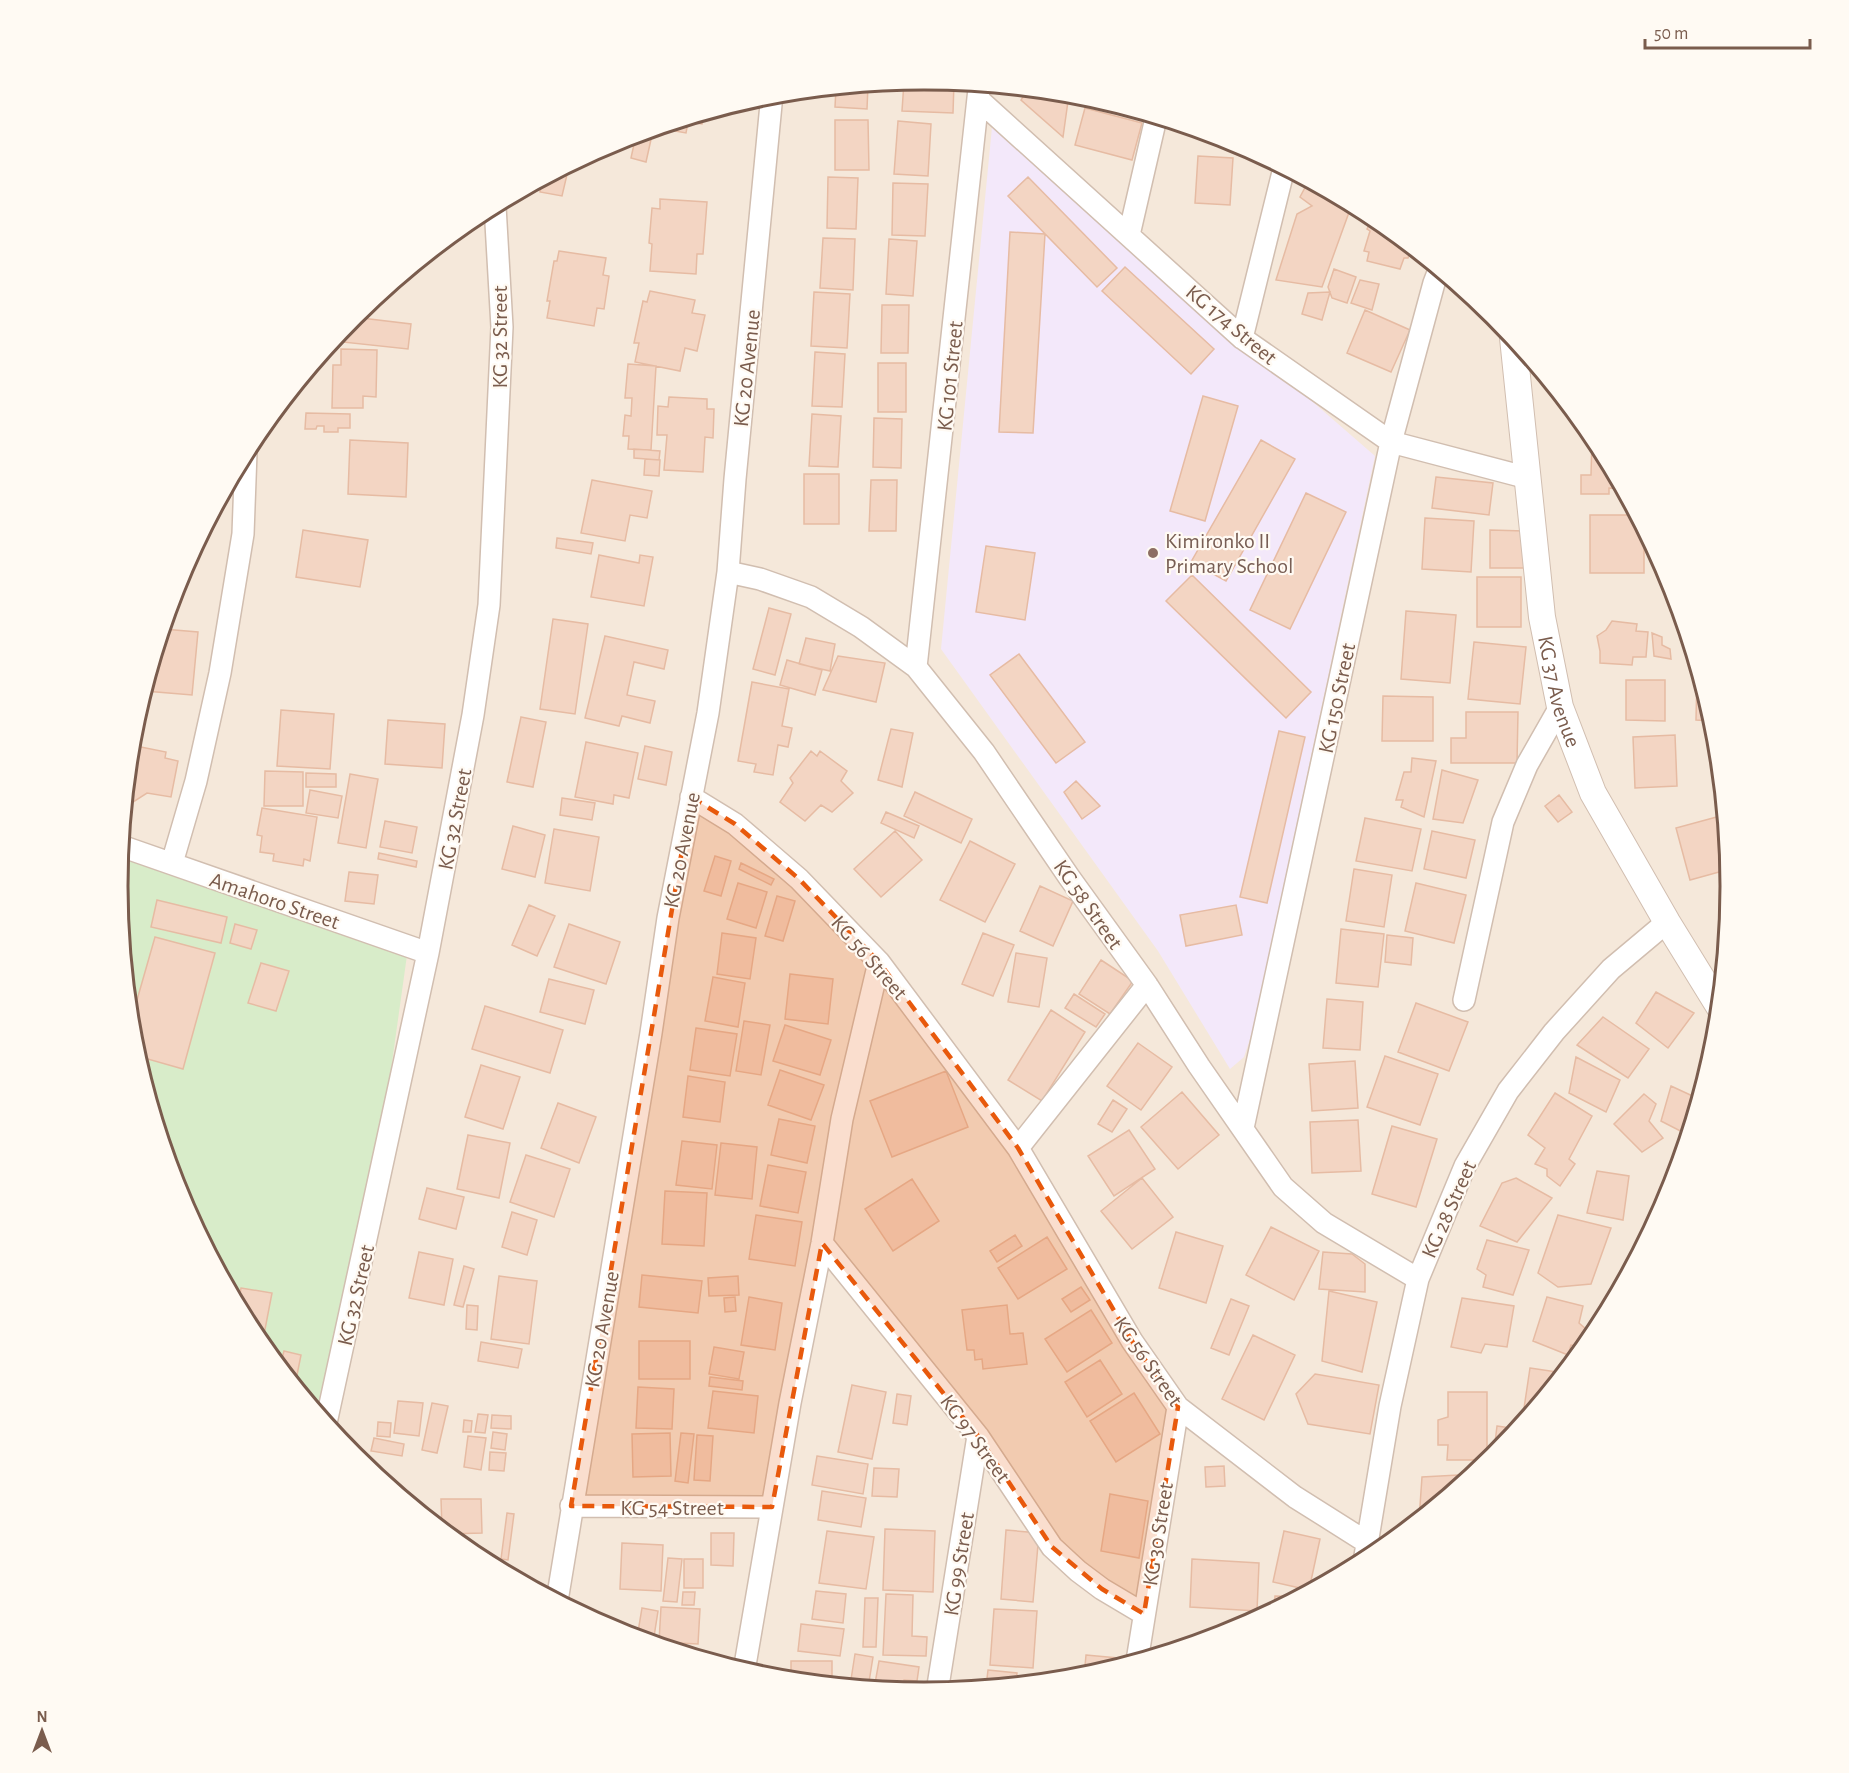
<svg xmlns="http://www.w3.org/2000/svg" width="1849" height="1773" font-family="'Alegreya Sans',sans-serif">
<style>
.residential{fill:#f5e8da}
.education{fill:#f3e8fa}
.green{fill:#d8ecc9}
.building{fill:#f3d5c3;stroke:#e6bba3;stroke-width:1.5}
.lines{fill:none;stroke-linecap:round;stroke-linejoin:round}
.minor-casing{stroke:#d1beb0;stroke-width:24}
.tertiary-casing{stroke:#d1beb0;stroke-width:28}
.minor{stroke:#fff;stroke-width:21}
.tertiary{stroke:#fff;stroke-width:26}
.marked{fill:#e8590c;fill-opacity:0.2;stroke:#e8590c;stroke-width:4.5;stroke-dasharray:12 8;stroke-linejoin:round}
.education-dot{fill:#8d6e63;stroke:#fffaf3;stroke-width:2}
.labels{text-anchor:middle;stroke-width:4.5;stroke-linejoin:round;paint-order:stroke}
.street-label{font-size:22px;fill:#7a5c4d;stroke:#fffaf3}
.education-label{font-size:22px;fill:#785e54;stroke:#fffaf3;text-anchor:start}
.rim{fill:none;stroke:#7a5c4d;stroke-width:3}
</style>
<rect width="100%" height="100%" fill="#fdf6ec"/>
<path class="residential" d="M120 886a804 804 0 1 1 1608 0a804 804 0 1 1-1608 0Z"/>
<path class="education" d="M993,117L1184,290L1375,456L1252,1033L1244,1057L1230,1069L1158,951L941,649Z"/>
<path class="green" d="M121,850L409,941L380,1148L321,1417L253,1335L179,1195L133,1044L118,886Z"/>
<path class="building" d="M924,80L954,82L953,113L902,111L904,82Z
M868,85L867,109L835,107L836,88Z
M1027,90L1069,94L1063,137L1021,100Z
M1085,108L1142,123L1132,160L1075,145Z
M704,114L702,124L688,122L686,133L658,128Z
M835,120H868L869,170H835Z
M898,121L931,124L928,176L894,174Z
M643,133L652,135L646,162L631,158L636,135Z
M1198,156L1233,158L1230,205L1195,203Z
M569,166L562,196L540,192L542,180Z
M828,177L858,178L856,229L827,228Z
M1028,177L1117,268L1097,287L1008,196Z
M1308,182L1352,204L1322,287L1276,280L1297,214L1312,206L1300,197Z
M893,183L928,184L925,236L892,235Z
M660,199L707,202L703,254H697L696,274L650,271L652,244L649,243L652,208L660,209Z
M1374,216L1412,247L1408,258H1404L1400,269L1367,261L1369,252L1364,251L1370,231L1367,229Z
M1010,232L1045,234L1033,433L999,432Z
M823,238L855,239L853,290L820,288Z
M889,239L917,241L913,296L886,294Z
M559,251L606,258L603,275L609,276L604,309L597,308L594,326L547,318L550,301H547L554,261H557Z
M1125,267L1214,349L1191,374L1102,291Z
M1334,269L1356,277L1347,303L1332,298L1328,287Z
M1360,280L1379,284L1372,310L1351,303Z
M650,291L695,300L692,313L705,315L697,351L685,348L680,371L635,362L639,343H634L643,301L647,302Z
M814,292L850,294L847,348L811,346Z
M1330,292L1322,320L1302,314L1308,293Z
M882,305H909L908,353H881Z
M1365,310L1410,330L1391,372L1347,353Z
M353,317L411,324L408,349L333,341Z
M341,349L377,350L376,397L363,396V408H332L333,365H341Z
M815,352L845,354L842,407L812,406Z
M878,363H906V412H878Z
M628,364L656,366L651,450L628,449L629,436H623L625,415L631,416L632,398H625Z
M1203,396L1238,406L1205,521L1170,511Z
M669,397L707,399V409H714L713,438L705,437L703,472L664,470L667,435H657L658,406L668,407Z
M306,413L350,414V428H338V432H324V426H317L316,429H305Z
M812,414L841,416L838,467L809,466Z
M874,418L902,419L901,468L873,467Z
M1592,439H1596L1622,489L1609,488V494H1581V475H1591Z
M350,440L408,443L406,497L348,494Z
M1261,440L1295,459L1226,581L1191,562Z
M634,449L660,451L659,460L634,458Z
M645,459L660,460L659,476L644,475Z
M804,474H839V524H804Z
M1436,477L1493,483L1489,515L1432,508Z
M592,480L652,491L647,518L630,515L625,541L581,533Z
M871,480H897L896,531H869Z
M1306,493L1346,512L1290,629L1250,610Z
M1590,515H1637L1644,529V573H1590Z
M1425,518L1474,521L1471,572L1422,569Z
M303,530L368,540L360,587L296,577Z
M1490,530L1524,531V568H1490Z
M557,538L593,543L591,554L556,548Z
M986,546L1035,553L1025,620L976,612Z
M599,555L639,563L640,555L653,557L644,606L591,597Z
M1192,575L1311,692L1286,718L1166,601Z
M1477,577H1521V627H1477Z
M769,608L791,614L775,675L753,669Z
M1406,611L1456,615L1450,683L1401,679Z
M553,619L588,624L575,714L540,709Z
M1612,621L1637,624L1636,631L1648,632L1646,657H1633L1632,665L1600,663V651L1597,636L1606,630Z
M163,629L198,632L192,695L145,691Z
M1652,633L1662,637V645L1670,649L1671,659L1654,656Z
M605,636L668,650L664,669L634,662L627,695L655,701L650,723L622,716L619,726L585,718Z
M806,638L835,644L830,671L799,664Z
M1474,642L1526,647L1520,704L1468,699Z
M1019,654L1085,742L1056,763L990,675Z
M838,656L885,663L876,702L823,690Z
M787,660L822,670L815,695L780,685Z
M1697,675H1700L1713,721L1696,720Z
M1626,680H1665V721L1626,720Z
M752,682L789,689L782,726L792,728L788,747L778,745L773,775L754,772L756,764L738,761Z
M1383,696L1433,697V741H1382Z
M281,710L334,714L330,769L277,766Z
M1466,712H1518L1517,763H1451V738H1466Z
M521,717L546,722L533,787L507,782Z
M388,720L445,724L442,768L385,764Z
M891,729L913,733L902,787L878,780Z
M1279,731L1305,737L1267,903L1240,897Z
M1675,735L1677,786L1635,788L1633,737Z
M1716,736H1717L1722,787H1717Z
M586,742L638,753L629,798L614,795L613,804L575,797Z
M131,745L166,752L165,758L178,761L171,797L147,793L127,806L126,804Z
M645,746L672,752L666,785L638,779Z
M811,751L817,756L820,751L847,771L841,781L853,793L832,812L821,805L805,821L780,802L793,783L790,778Z
M1412,758L1436,761L1424,817L1401,807L1403,800H1396L1404,772H1411Z
M1442,770L1478,780L1463,823L1433,819Z
M265,771L303,772V806H264Z
M306,773L336,774V787H306Z
M350,774L378,779L366,848L338,843Z
M1076,781L1100,806L1082,819L1064,792Z
M310,790L342,796L338,818L306,813Z
M915,792L972,819L961,843L904,816Z
M1559,795L1572,812L1558,822L1545,806Z
M562,798L595,803L592,820L560,815Z
M262,808L317,817L310,861L304,859L303,866L273,861L274,854L260,852L262,836L257,835Z
M886,812L919,826L914,838L881,823Z
M1724,815L1730,869L1690,880L1676,828Z
M1365,818L1421,829L1412,871L1356,861Z
M385,821L417,827L412,853L380,847Z
M513,826L545,835L535,877L502,869Z
M554,829L599,837L590,891L545,883Z
M895,831L922,860L881,897L854,869Z
M1432,831L1475,840L1466,878L1424,869Z
M970,841L1015,864L985,922L940,900Z
M379,853L417,861L416,867L378,859Z
M715,856L731,861L721,896L704,891Z
M741,863L774,879L771,885L739,869Z
M1354,869L1392,875L1384,927L1346,921Z
M349,872L378,875L374,904L345,901Z
M738,883L767,892L756,928L727,919Z
M1416,883L1466,895L1454,943L1405,931Z
M1040,886L1073,901L1053,946L1020,931Z
M777,896L795,901L783,941L765,936Z
M157,900L227,917L221,943L151,927Z
M529,905L555,916L537,956L512,945Z
M1236,905L1242,935L1186,946L1180,915Z
M235,924L257,930L251,949L230,943Z
M569,924L620,942L606,984L554,967Z
M1341,929L1384,934L1378,987L1336,983Z
M722,933L756,938L750,979L717,974Z
M983,933L1014,945L993,996L962,984Z
M1387,935L1413,938L1411,965L1385,962Z
M155,937L215,953L183,1069L137,1056L133,1044L131,1021Z
M1016,953L1047,958L1039,1007L1008,1002Z
M1101,960L1133,981L1110,1014L1079,994Z
M261,963L289,971L276,1011L248,1003Z
M790,974L833,979L828,1024L785,1019Z
M713,977L745,983L738,1027L705,1021Z
M549,979L594,990L585,1024L540,1012Z
M1656,992L1694,1013L1668,1048L1636,1023Z
M1074,994L1105,1014L1096,1027L1065,1008Z
M1327,999L1363,1002L1360,1050L1323,1048Z
M1416,1003L1468,1022L1449,1071L1398,1052Z
M485,1006L563,1030L550,1073L472,1049Z
M1051,1010L1085,1032L1042,1101L1008,1080Z
M1603,1017L1649,1049L1628,1078L1577,1045Z
M744,1021L770,1025L761,1075L736,1071Z
M785,1025L831,1040L820,1075L773,1061Z
M696,1028L737,1034L730,1076L690,1070Z
M1138,1043L1172,1067L1141,1110L1107,1086Z
M1385,1056L1438,1074L1420,1125L1367,1107Z
M1576,1057L1620,1080L1606,1112L1569,1093Z
M1355,1061L1358,1108L1312,1111L1309,1064Z
M481,1065L520,1077L503,1129L465,1117Z
M780,1070L824,1085L811,1120L768,1105Z
M946,1071L968,1127L892,1157L870,1101Z
M688,1076L725,1082L720,1122L683,1117Z
M1671,1086L1699,1099L1688,1135L1661,1121Z
M1182,1092L1219,1135L1178,1169L1141,1127Z
M1555,1093L1592,1116L1569,1159L1575,1164L1560,1186L1547,1176V1169L1535,1164L1545,1148L1528,1135Z
M1644,1094L1656,1104L1649,1121L1663,1138L1642,1152L1614,1124Z
M1113,1100L1127,1109L1112,1132L1098,1124Z
M558,1103L596,1117L579,1163L541,1148Z
M779,1119L815,1126L807,1163L771,1155Z
M1358,1120L1361,1171L1312,1173L1310,1122Z
M1392,1126L1437,1139L1416,1207L1372,1194Z
M1129,1130L1155,1169L1114,1196L1088,1156Z
M468,1135L510,1143L499,1198L457,1189Z
M682,1141L717,1145L712,1189L676,1185Z
M721,1143L757,1147L752,1199L715,1195Z
M526,1155L570,1169L554,1217L510,1202Z
M768,1165L806,1172L798,1213L760,1206Z
M1597,1171L1629,1176L1623,1220L1587,1213Z
M1142,1178L1173,1217L1132,1249L1101,1211Z
M1516,1178L1552,1198L1517,1242L1480,1226L1502,1183Z
M912,1179L939,1221L893,1251L865,1209Z
M427,1188L464,1197L456,1229L419,1219Z
M665,1191L707,1193L704,1246L662,1244Z
M512,1212L537,1220L527,1255L502,1247Z
M756,1215L802,1222L795,1266L749,1259Z
M1558,1215L1611,1228L1591,1284L1558,1287L1538,1273Z
M1271,1227L1319,1251L1294,1300L1246,1275Z
M1176,1232L1223,1246L1206,1303L1159,1288Z
M1015,1235L1022,1246L997,1262L990,1251Z
M1047,1237L1067,1269L1018,1299L998,1268Z
M1487,1240L1529,1250L1513,1295L1483,1287L1486,1275L1477,1269Z
M419,1252L453,1259L444,1305L409,1298Z
M1323,1252L1352,1254L1365,1264V1292L1319,1289Z
M464,1266L474,1269L463,1307L454,1305Z
M642,1275L702,1281L698,1313L639,1307Z
M499,1276L537,1281L529,1344L491,1339Z
M738,1276L739,1295L709,1296L708,1278Z
M1081,1287L1090,1300L1071,1312L1062,1299Z
M241,1288L272,1293L262,1345L253,1335L238,1305Z
M1329,1291L1377,1302L1362,1372L1322,1361Z
M735,1297L736,1311L725,1312L724,1298Z
M749,1297L782,1303L775,1350L741,1345Z
M1547,1297L1583,1306L1579,1323L1587,1330L1582,1347L1571,1345L1568,1355L1533,1341Z
M1462,1298L1514,1306L1507,1347L1485,1344L1481,1353L1451,1347Z
M1231,1299L1249,1306L1229,1355L1211,1348Z
M467,1305L478,1306L477,1330L466,1329Z
M1007,1305L1010,1334L1023,1333L1027,1364L983,1369L982,1359L975,1360L974,1350H967L962,1310Z
M1091,1310L1112,1343L1067,1372L1045,1339Z
M1253,1335L1295,1355L1264,1420L1222,1399Z
M639,1341H690V1379H639Z
M481,1342L522,1349L518,1368L478,1361Z
M714,1347L744,1352L739,1379L709,1374Z
M284,1351L301,1355L295,1385L280,1367Z
M1100,1360L1122,1394L1087,1417L1065,1382Z
M1530,1368L1564,1373L1529,1416L1523,1415Z
M1315,1374L1379,1385L1370,1434L1308,1424L1296,1394Z
M710,1377L743,1381L742,1390L709,1386Z
M852,1385L886,1392L872,1459L838,1452Z
M638,1387L674,1389L672,1429L636,1428Z
M713,1391L758,1396L754,1433L708,1428Z
M1448,1392H1487V1460H1447L1448,1445H1438V1420L1448,1417Z
M1134,1393L1160,1434L1116,1462L1090,1421Z
M897,1394L911,1396L907,1425L893,1423Z
M398,1401L423,1403L419,1436L394,1433Z
M432,1403L448,1406L437,1453L422,1450Z
M478,1414L488,1415L485,1433L475,1432Z
M492,1415L511,1416V1429L491,1428Z
M464,1420L472,1421L471,1432H463Z
M378,1422L391,1423L390,1437L377,1436Z
M1497,1426L1518,1429L1493,1459Z
M493,1432L507,1434L505,1450L491,1448Z
M670,1433L671,1476L633,1477L632,1434Z
M681,1433L694,1434L688,1483L675,1481Z
M697,1435L713,1436L710,1481L694,1480Z
M468,1436L486,1438L481,1470L464,1467Z
M374,1438L404,1444L402,1456L371,1451Z
M490,1452L506,1453L504,1471L489,1470Z
M817,1456L868,1464L863,1494L812,1485Z
M1224,1466L1225,1486L1206,1487L1205,1467Z
M874,1468L899,1469L897,1497L872,1496Z
M1458,1475L1456,1489L1419,1520L1422,1477Z
M822,1491L866,1498L861,1527L818,1520Z
M1110,1494L1148,1501L1139,1558L1101,1551Z
M441,1499H481L482,1533L447,1534L442,1529Z
M507,1513L514,1514L508,1560L501,1559Z
M885,1529L935,1531L933,1592L883,1590Z
M1006,1530L1039,1533L1033,1602L1001,1599Z
M827,1531L874,1537L866,1589L819,1583Z
M1284,1531L1320,1539L1309,1590L1273,1582Z
M711,1533H734L733,1566L711,1565Z
M622,1543L663,1545L661,1591L620,1589Z
M668,1558L682,1559L677,1602L663,1601Z
M684,1559H703V1588H684Z
M1192,1559L1259,1563L1257,1611L1190,1607Z
M816,1591L846,1594L843,1623L812,1619Z
M683,1592H695L694,1605H682Z
M886,1594L913,1595L912,1636L927,1637L926,1656L883,1655Z
M1275,1596L1299,1597L1274,1610Z
M865,1598H878L876,1647H863Z
M661,1607L700,1609L698,1644L659,1642Z
M642,1608L658,1611L653,1643L637,1638Z
M994,1609L1037,1611L1033,1668L990,1665Z
M801,1624L844,1629L840,1656L798,1651Z
M855,1654L873,1657L868,1688L850,1686Z
M1086,1655L1118,1658L1117,1667L1084,1677Z
M791,1661H832V1684L791,1680Z
M879,1661L919,1667L917,1681L904,1680L902,1691L874,1689Z
M988,1670L1017,1673L1016,1684L986,1687Z"/>
<g class="lines">
<defs>
<path id="minor" d="M978,99L1242,338L1391,442L1528,478
M1129,235L1156,118
M1242,338L1284,168
M728,572L760,579L811,597L861,627L916,667L984,752L1069,877L1147,985L1199,1066L1283,1187L1324,1223L1418,1279
M916,667L979,89
M691,797L735,824L799,879L879,962L1018,1148L1132,1341L1178,1407L1295,1497L1368,1543
M121,846L428,953
M172,863L196,781L220,673L243,534L246,452
M1464,1000L1503,822L1527,765L1560,707
M1243,1128L1391,442L1434,283L1439,270
M1018,1148L1147,985
M822,1243L978,1436L1052,1547L1078,1571L1102,1589L1144,1614
M326,1423L428,953L473,715L489,605L502,327L495,206
M571,1506L772,1507
M1364,1562L1390,1406L1418,1279L1465,1166L1508,1091L1554,1032L1611,969L1667,922
M557,1601L651,1033L668,918L708,713L728,572L735,479L772,94
M1137,1661L1178,1407
M744,1671L790,1403L822,1243L842,1119L879,962
M937,1692L978,1436"/>
<g id="tertiary">
<path id="s1" d="M1513,338L1542,617L1560,707L1593,793L1667,922L1720,1008"/>
</g>
</defs>
<use href="#minor" class="minor-casing"/>
<use href="#tertiary" class="tertiary-casing"/>
<use href="#minor" class="minor"/>
<use href="#tertiary" class="tertiary"/>
</g>
<path class="marked" d="M691,797L735,824L799,879L879,962L1018,1148L1132,1341L1178,1407L1144,1614L1102,1589L1052,1547L978,1436L822,1243L772,1507L571,1506Z"/>
<circle class="education-dot" cx="1153" cy="553" r="6"/>
<g class="labels">
<g class="street-label">
<text transform="translate(1232 324) rotate(40)" y="8">KG 174 Street</text>
<text transform="translate(499 337) rotate(-90)" y="8">KG 32 Street</text>
<text transform="translate(746 368) rotate(-84)" y="8">KG 20 Avenue</text>
<text transform="translate(949 376) rotate(-84)" y="8">KG 101 Street</text>
<text dy="8" stroke="none"><textPath href="#s1" startOffset="357">KG 37 Avenue</textPath></text>
<text transform="translate(1336 698) rotate(-78)" y="8">KG 150 Street</text>
<text transform="translate(454 819) rotate(-79)" y="8">KG 32 Street</text>
<text transform="translate(681 850) rotate(-79)" y="8">KG 20 Avenue</text>
<text transform="translate(275 900) rotate(19)" y="8">Amahoro Street</text>
<text transform="translate(1089 904) rotate(55)" y="8">KG 58 Street</text>
<text transform="translate(870 957) rotate(49)" y="8">KG 56 Street</text>
<text transform="translate(1448 1209) rotate(-66)" y="8">KG 28 Street</text>
<text transform="translate(355 1295) rotate(-77)" y="8">KG 32 Street</text>
<text transform="translate(601 1329) rotate(-80)" y="8">KG 20 Avenue</text>
<text transform="translate(1149 1361) rotate(55)" y="8">KG 56 Street</text>
<text transform="translate(976 1438) rotate(54)" y="8">KG 97 Street</text>
<text x="672" y="1515">KG 54 Street</text>
<text transform="translate(1157 1534) rotate(-81)" y="8">KG 30 Street</text>
<text transform="translate(958 1564) rotate(-81)" y="8">KG 99 Street</text>
</g>
<g class="education-label">
<text x="1165" y="548">Kimironko II<tspan x="1165" dy="25">Primary School</tspan></text>
</g>
</g>
<path d="M0 0H1849V1773H0ZM128 886a796 796 0 1 1 1592 0a796 796 0 1 1-1592 0Z" fill="#fffaf3" fill-rule="evenodd"/>
<path class="rim" d="M128 886a796 796 0 1 1 1592 0a796 796 0 1 1-1592 0Z"/>
<g transform="translate(42 1731)" stroke="#fffaf3" stroke-width="4.5" paint-order="stroke">
<path d="M0-4.5L10 22L0 15L-10 22Z" fill="#7a5c4d"/>
<text y="-9" font-size="16" font-weight="bold" text-anchor="middle" fill="#7a5c4d">N</text>
</g>
<path d="M1645 39v9h165v-9" fill="none" stroke="#7a5c4d" stroke-width="3"/>
<text x="1654" y="39" font-size="18" fill="#7a5c4d" stroke="#fffaf3" stroke-width="4.5" paint-order="stroke">50 m</text>
</svg>
